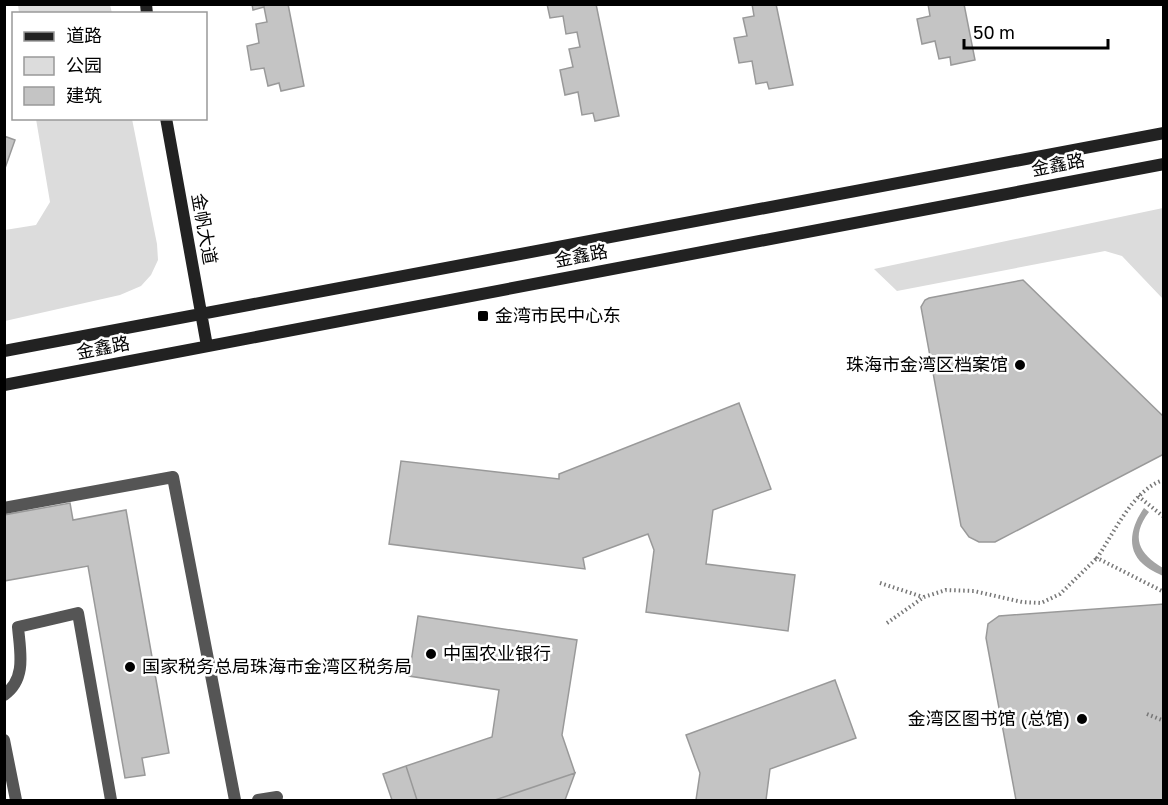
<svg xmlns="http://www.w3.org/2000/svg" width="1168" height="805" font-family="'Golos Text','Noto Sans SC',sans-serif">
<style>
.green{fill:#dcdcdc}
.water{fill:#a3a3a3}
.building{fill:#c4c4c4;stroke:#999;stroke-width:1.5}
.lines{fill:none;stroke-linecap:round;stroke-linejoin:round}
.path{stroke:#777;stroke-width:4;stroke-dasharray:1.5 3;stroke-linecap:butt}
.lane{stroke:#555;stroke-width:12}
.secondary{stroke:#222;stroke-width:12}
.poi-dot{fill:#000;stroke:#fff;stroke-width:2}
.labels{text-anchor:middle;stroke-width:5;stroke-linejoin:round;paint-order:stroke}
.street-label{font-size:18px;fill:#000;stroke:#fff}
.poi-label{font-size:18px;fill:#000;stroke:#fff;text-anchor:start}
</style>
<rect width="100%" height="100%" fill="#fff"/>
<path class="green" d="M18,5H110L112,13H19Z
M36,119H132L157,244L158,260L151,275L141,286L120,295L5,321V230L36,225L50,202Z
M1163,208V299L1122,256L1105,251L897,291L874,269Z"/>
<path class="water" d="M1144,508L1149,512C1130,537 1139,554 1163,568V576C1157,573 1148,569 1143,564C1125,548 1132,525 1144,508Z"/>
<path class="building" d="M252,4H288L304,86L281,91L279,83L268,86L264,68L251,70L247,46L259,43L256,24L267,22L264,7L253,10Z
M547,4H596L619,116L595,121L593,113L582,115L578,92L565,95L560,70L573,67L569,49L580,47L577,32L566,34L563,16L550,18Z
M752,4H776L793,85L769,89L767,82L756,84L752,61L739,63L734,38L747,36L743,18L754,16Z
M928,4H964L975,60L951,65L950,57L939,59L935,41L922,44L917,19L930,16Z
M4,136L15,140L4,171Z
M1023,280L1164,417V454L995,542H979L969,537L961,526L921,307L925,300L929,298Z
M739,403L771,489L713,510L706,564L795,575L788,631L646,612L654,550L648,534L583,558L585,569L389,544L401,461L559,479V474Z
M70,503L73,520L126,510L169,753L142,758L145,775L125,778L88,566L4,581V515Z
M1164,604V800H1016L986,638L988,624L999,616Z
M418,616L577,640L562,735L575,773L495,800H417L406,766L492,737L499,690L409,676Z
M835,680L856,738L770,769L766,800H696L700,773L686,735Z
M406,766L417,800H392L383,774Z
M575,773L565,800H495Z"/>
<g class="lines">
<path class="path" d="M1164,480C1134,488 1114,533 1097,558L1164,592
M1138,496L1164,517
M880,583L923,597
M887,623L924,597L946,590L974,591L1022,602L1041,603L1060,594L1097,558
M1147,714L1164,721"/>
<path class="lane" d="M4,508L173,477L235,800
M4,695C27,679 20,651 18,627L78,613L111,800
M4,740L16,800
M258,800L277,797"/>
<path class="secondary" d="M146,4L147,14
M166,118L207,346
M4,351L1164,133
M4,385L1164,164"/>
</g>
<g class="poi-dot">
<rect x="477" y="310" width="12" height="12" rx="3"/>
<circle cx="1020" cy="365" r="6"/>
<circle cx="431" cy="654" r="6"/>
<circle cx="130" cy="667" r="6"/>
<circle cx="1082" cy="719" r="6"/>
</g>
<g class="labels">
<g class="street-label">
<text transform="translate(1058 165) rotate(-11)" y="6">金鑫路</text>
<text transform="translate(204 229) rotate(80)" y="6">金帆大道</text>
<text transform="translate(581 256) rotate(-11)" y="6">金鑫路</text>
<text transform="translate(103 348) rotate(-11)" y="6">金鑫路</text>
</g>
<g class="poi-label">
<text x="495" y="322">金湾市民中心东</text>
<text x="1008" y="371" text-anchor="end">珠海市金湾区档案馆</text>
<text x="443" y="660">中国农业银行</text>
<text x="142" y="673">国家税务总局珠海市金湾区税务局</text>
<text x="1070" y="725" text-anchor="end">金湾区图书馆 (总馆)</text>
</g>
</g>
<rect width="1168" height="805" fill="none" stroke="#000000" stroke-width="12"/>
<rect x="12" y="12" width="195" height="108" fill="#ffffff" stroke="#999999" stroke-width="1.5"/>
<rect x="24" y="32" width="30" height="9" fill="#222222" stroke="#999999" stroke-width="1.5"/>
<text x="66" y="42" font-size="18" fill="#000000">道路</text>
<rect x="24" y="57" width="30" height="18" fill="#dcdcdc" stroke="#999999" stroke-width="1.5"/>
<text x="66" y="72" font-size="18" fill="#000000">公园</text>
<rect x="24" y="87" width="30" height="18" fill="#c4c4c4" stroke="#999999" stroke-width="1.5"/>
<text x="66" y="102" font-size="18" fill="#000000">建筑</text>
<path d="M964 39v9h144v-9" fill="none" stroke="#000000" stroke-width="3"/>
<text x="973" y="39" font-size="18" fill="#000000" stroke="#ffffff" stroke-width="4.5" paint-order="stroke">50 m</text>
</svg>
